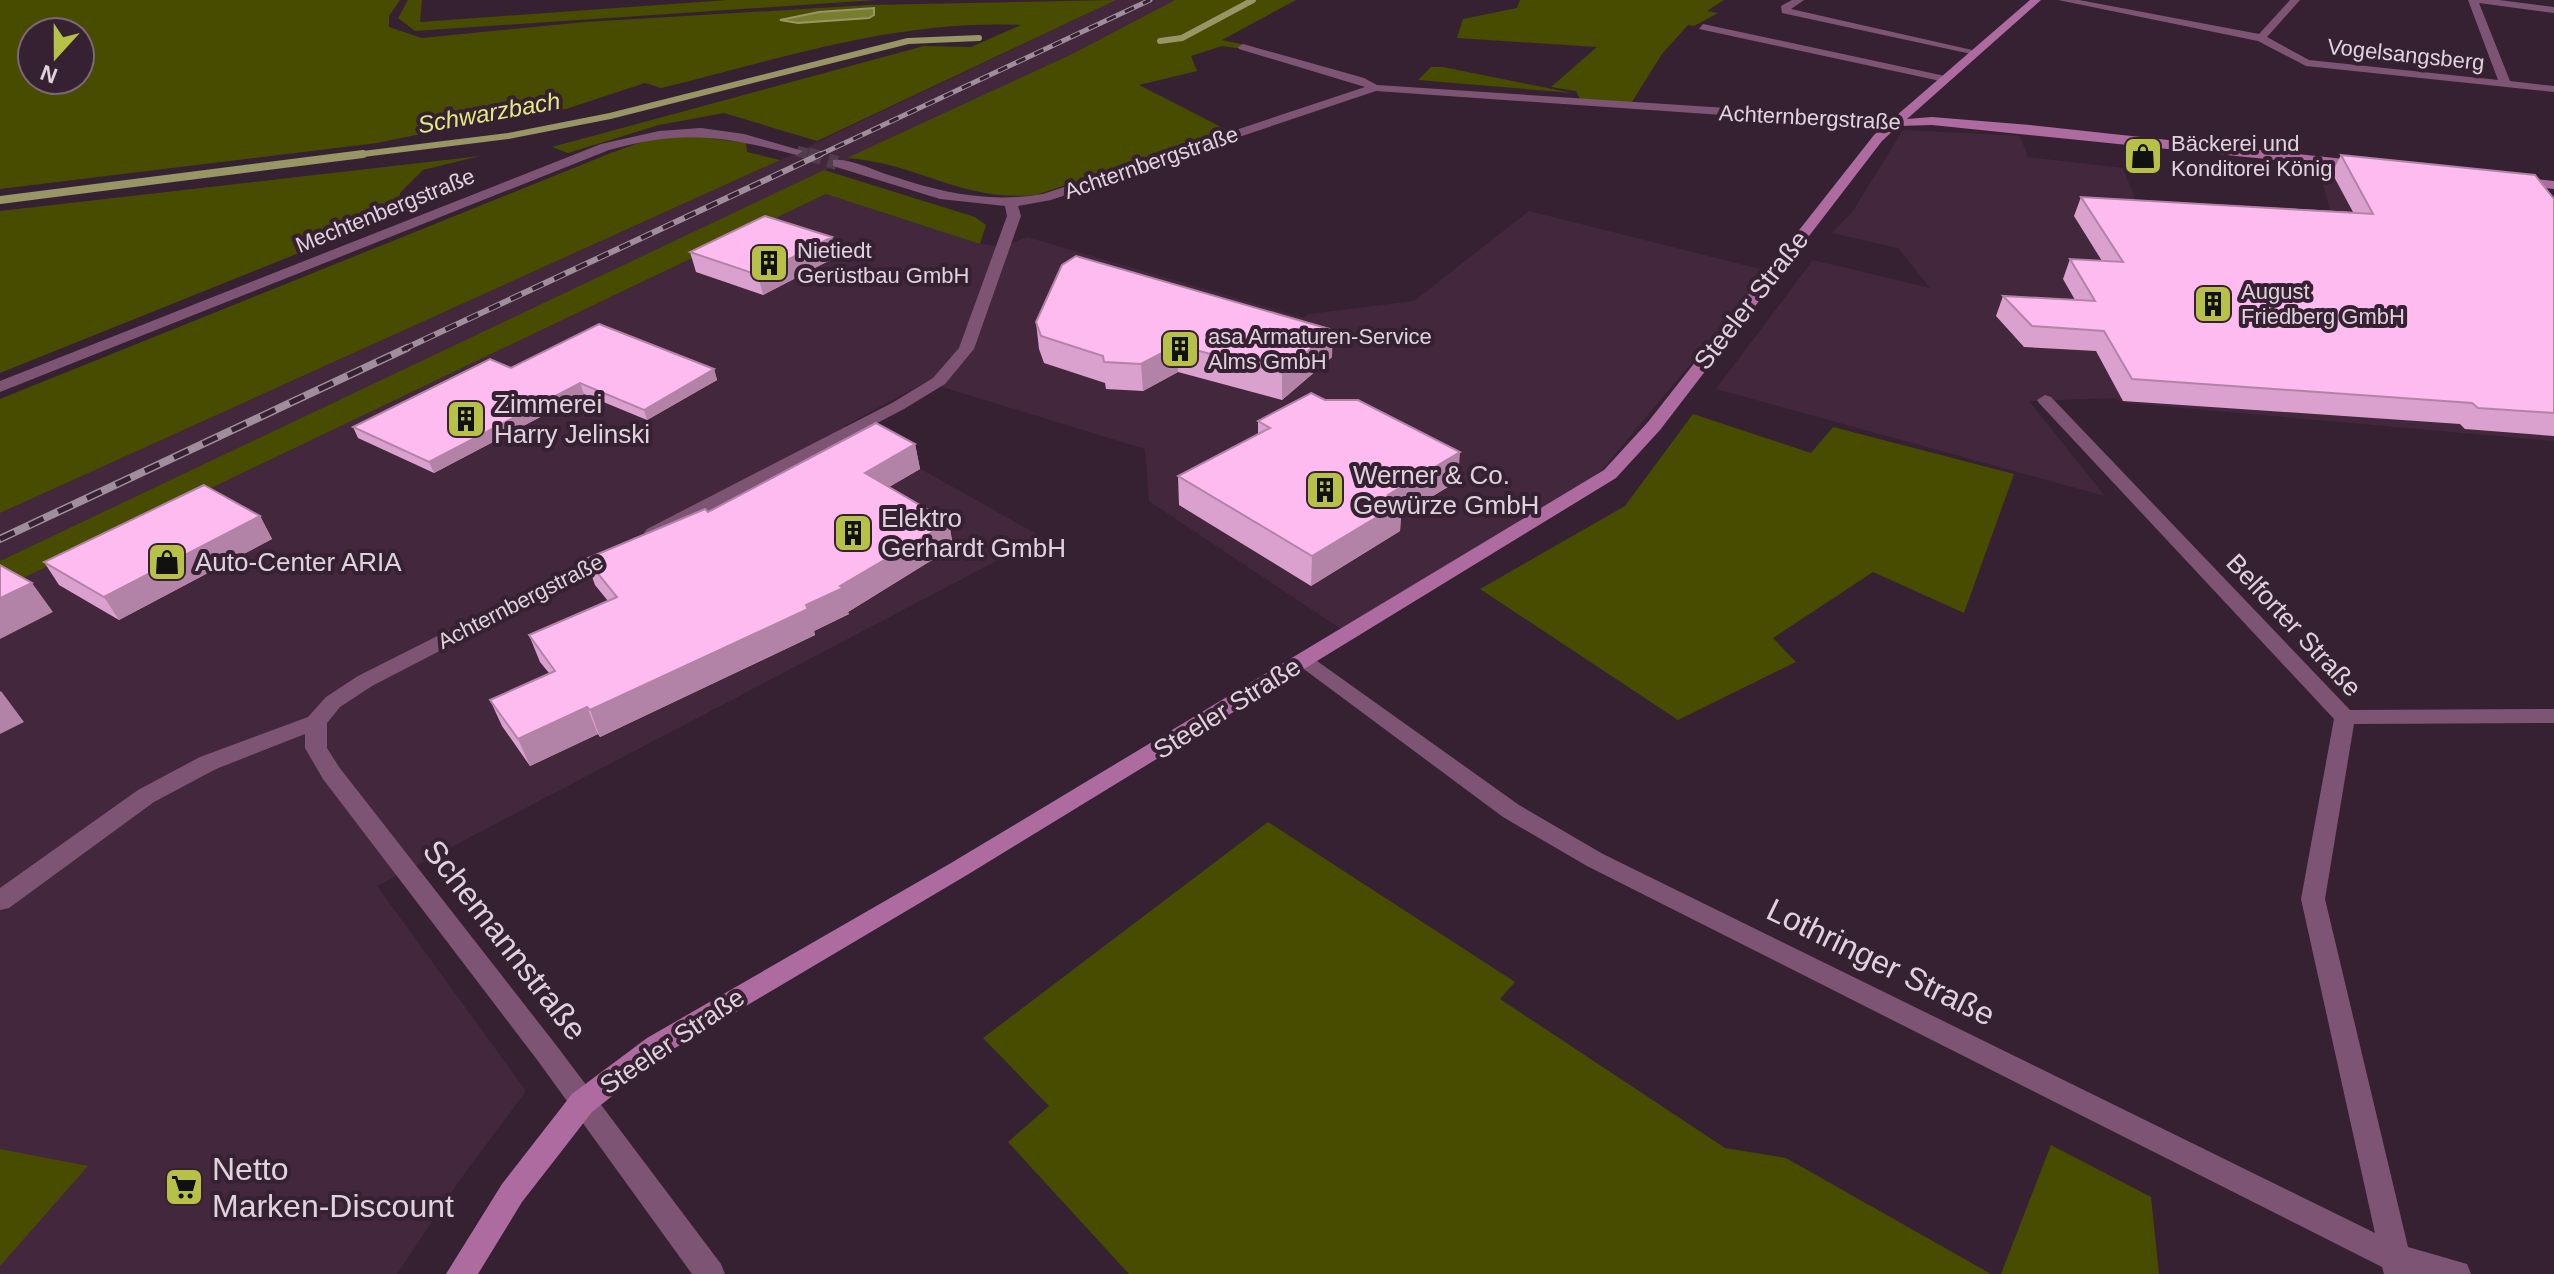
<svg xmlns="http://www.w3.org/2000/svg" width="2554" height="1274" font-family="Helvetica,sans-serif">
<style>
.built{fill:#43283d}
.green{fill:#484c00;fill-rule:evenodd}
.water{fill:#787d30;stroke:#979664;stroke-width:2}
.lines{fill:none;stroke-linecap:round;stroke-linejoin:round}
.stream-far1{stroke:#979664;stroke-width:6}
.stream{stroke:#979664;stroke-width:8}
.street-tunnel-far1{stroke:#503c4c;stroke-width:11;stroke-dasharray:11 6;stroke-linecap:butt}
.street-tunnel{stroke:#503c4c;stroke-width:14;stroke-dasharray:14 7;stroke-linecap:butt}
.street{fill:#7e5475;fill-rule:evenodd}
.secondary{fill:#ae6ba0;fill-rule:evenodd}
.rail-far2-casing{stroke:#9f8e9b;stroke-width:5}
.rail-far1-casing{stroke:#9f8e9b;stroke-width:6}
.rail-casing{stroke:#9f8e9b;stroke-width:8}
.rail-far2{stroke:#362132;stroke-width:3;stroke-dasharray:10;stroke-linecap:butt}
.rail-far1{stroke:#362132;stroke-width:4;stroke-dasharray:12;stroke-linecap:butt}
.rail{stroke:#362132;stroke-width:5;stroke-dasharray:16;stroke-linecap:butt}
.wall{fill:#daa1ce}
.shaded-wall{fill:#b283a7}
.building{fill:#febbef;stroke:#b283a7;stroke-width:2}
.labels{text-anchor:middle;stroke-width:8;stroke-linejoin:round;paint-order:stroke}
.far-street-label{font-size:22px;fill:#e0d2dd;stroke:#362132}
.far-poi-label{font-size:22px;fill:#e0d2dd;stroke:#362132;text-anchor:start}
.far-water-label{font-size:24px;font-style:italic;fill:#e1ea7f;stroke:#362132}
.street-label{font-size:26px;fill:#e0d2dd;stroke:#362132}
.poi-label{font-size:26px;fill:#e0d2dd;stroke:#362132;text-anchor:start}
.near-street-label{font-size:32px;fill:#e0d2dd;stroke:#362132}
.near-poi-label{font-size:32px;fill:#e0d2dd;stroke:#362132;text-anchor:start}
</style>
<rect width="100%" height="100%" fill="#362132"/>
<path class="built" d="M1116,0H1175L1072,54L0,561V513L780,160Z
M1903,130L2020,136L2028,157L2123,168L2143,220L2336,230L2318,167L2554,194V441L2127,403L2113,398L2029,401L2105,496L1716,389L1813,260L1930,288L1898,248L1832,233L1853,211Z
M826,194L980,244L1003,247L1027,237L1304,318L1309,314L1414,301L1529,211L1768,271L1602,470L1562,498L1341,629L1149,501L1145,449L926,382L844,426L1042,537L377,886L526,1091L459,1181L397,1274H0V589Z"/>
<path class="green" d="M0,0H400L389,16V27L422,38L585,22L870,5L1116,0L817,141L724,113L659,125L568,153L552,147L924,46L971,47L1021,25C898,19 779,59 661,88L645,83L566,109L504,117L377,143L0,189ZM32,32H80V80H32Z
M408,0H422L420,22L728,0H876L415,31L398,18Z
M1175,0H1296L1222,40L1246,45L1243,49L1222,46L1191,56L1197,71L1139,85L1229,131L1036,195C961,202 918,163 847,158L1072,54Z
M1520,0H1724L1707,11L1718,13L1694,26L1688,25L1662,54L1630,105L1581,101L1576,91L1551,87L1597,47L1457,38L1463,19L1517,8Z
M1431,67H1443L1572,93L1418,80Z
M687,135L746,143L747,152L780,160L0,513V399L611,153L650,139Z
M480,156L423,170L400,193L401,212L0,373V211Z
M824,170L975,217L986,225L980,244L826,194L0,589V561Z
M1693,414L1811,453L1833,427L2014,474L1964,613L1873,572L1773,638L1796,662L1678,720L1480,589L1625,506Z
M1268,822L1515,982L1500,999L1725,1148L1786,1158L1991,1274H1129L1008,1142L1049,1106L983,1038Z
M2051,1145L2151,1197L2159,1274H2001Z
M0,1149L88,1166L0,1266Z"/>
<path class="water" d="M874,8V15L869,18L798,23L780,20L819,12Z"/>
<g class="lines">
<path class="stream-far1" d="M1160,41L1182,38L1253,0
M347,156L508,136L610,116L908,41L979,38"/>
<path class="stream" d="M0,200L363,154"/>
<path class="street-tunnel-far1" d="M797,151L815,156"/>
<path class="street-tunnel" d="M808,154L837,163"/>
<path class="street" d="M1792,0H1804L1791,9L1981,52L1976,55L1782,13L1781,6Z
M2058,0H2079L2259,34L2290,0H2300L2267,37L2309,60L2498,80L2468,0H2499L2554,7V13L2479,3L2510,81L2554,86V92L2306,66L2258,41Z
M1703,24L1945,76L1951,79L1945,82L1699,29Z
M1243,44L1364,78L1377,85L1894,119L1900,123L1894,127L1376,91L1051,200L1018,206L1021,216L974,349L945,384L904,409L659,537H647L644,533L647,529L892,403L933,378L959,348L1007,216L1005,206L940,199L833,166V160C851,158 874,171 892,176C942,193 990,203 1043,194L1365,87L1239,49L1238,47Z
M701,128L744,134L803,151L797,155C722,136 685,129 609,150L0,392V381L601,144L659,131Z
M2045,395L2051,397L2350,710L2554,709V723L2354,724L2325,899L2408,1247L2467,1264L2471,1274H2384L2382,1267L1587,866L1503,817L1293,661L1303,654L1310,656L1519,805L1603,854L2375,1233L2301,899L2334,719L2039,403L2037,400Z
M610,549L619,555L617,559L372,686L340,707L327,723V748L339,767L556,1045L721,1264L725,1274H692L538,1061L323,779L305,748V734L216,769L154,802L9,908L0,910V888L138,790L200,757L308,717L326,697L358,676Z"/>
<path class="secondary" d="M2030,0H2041L1907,119L1932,117L2030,125L2363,161L2369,165L2363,169L1932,125L1898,126L1882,141L1660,430L1616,478L967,875L665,1054L592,1112L522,1202L478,1274H446L502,1184L572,1094L647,1038L951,863L1604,470L1648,422L1874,135Z
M2514,177L2554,181V189L2509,184V178Z"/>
<defs>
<path id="rail-far2" d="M817,156L1150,0"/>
<path id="rail-far1" d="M402,350L821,154"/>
<path id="rail" d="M0,539L407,348"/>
</defs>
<use href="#rail-far2" class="rail-far2-casing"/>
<use href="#rail-far1" class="rail-far1-casing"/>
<use href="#rail" class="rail-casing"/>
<use href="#rail-far2" class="rail-far2"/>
<use href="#rail-far1" class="rail-far1"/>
<use href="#rail" class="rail"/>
</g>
<path class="wall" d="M2341,155L2554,199V436L2465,429L2460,424L2123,401L2096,351L2024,347L1996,316L2003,296L2075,300L2063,279L2070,259L2102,261L2074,216L2081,197L2353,212L2332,173Z
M832,237L836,257L763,295L696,272L690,252Z
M1036,322L1332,357L1282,400L1178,372L1143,391L1106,389L1105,383L1044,363L1039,349Z
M511,368L714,369L717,380L647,420L584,394L434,473L358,438L353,427Z
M1258,421L1458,481L1401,515L1400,531L1311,586L1179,505L1178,476L1258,434Z
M915,444L920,469L889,487L949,522L953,547L848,612L849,614L814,631L815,635L600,737L598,734L530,766L502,726L490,700L549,673L540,662L529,635L608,601L595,585L586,559L708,512Z
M260,516L272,539L119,620L59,585L44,562Z"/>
<path class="shaded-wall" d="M832,237L836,257L763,295L758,275Z
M1333,330L1332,357L1282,400V373Z
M1177,345L1178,372L1143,391L1141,364Z
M714,369L717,380L647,420L644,410Z
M580,383L584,394L434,473L429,462Z
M915,444L920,469L870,498L865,473Z
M1460,452L1458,481L1401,515L1400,531L1311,586L1312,556L1388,495Z
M260,516L272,539L119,620L104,597Z
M949,522L953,547L848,612L849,614L814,631L815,635L600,737L590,710L806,605Z
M32,583L53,612L0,639V598Z
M1,691L24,722L0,734V692Z
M587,707L598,734L530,766L518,739Z"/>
<path class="building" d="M2341,155L2535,175L2554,199V413L2478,408L2472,403L2132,379L2104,331L2032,326L2003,296L2095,301L2070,259L2123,262L2081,197L2373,214Z
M765,216L832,237L758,275L690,252Z
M1076,256L1333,330L1282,373L1177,345L1141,364L1104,362L1103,356L1041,336L1036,322L1062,265Z
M599,324L714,369L644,410L580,383L429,462L353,427L490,359L511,368Z
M1311,393L1325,400H1358L1460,452L1388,495L1402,502L1312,556L1178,476L1270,428L1258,421Z
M876,423L915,444L865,473L949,522L840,586L843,588L806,605L808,609L590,710L587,707L518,739L490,700L555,671L529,635L617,597L586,559L705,509L708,512Z
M204,485L260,516L104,597L44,562Z
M0,565L32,583L0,598Z"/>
<defs>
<symbol id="shop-square" viewBox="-11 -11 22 22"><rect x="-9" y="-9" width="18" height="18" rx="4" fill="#b8c147" stroke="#362132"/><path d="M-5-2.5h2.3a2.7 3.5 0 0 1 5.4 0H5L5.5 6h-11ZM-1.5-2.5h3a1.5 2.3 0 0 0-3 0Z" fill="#111"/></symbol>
<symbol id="building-square" viewBox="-11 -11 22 22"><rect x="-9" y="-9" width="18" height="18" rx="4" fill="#b8c147" stroke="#362132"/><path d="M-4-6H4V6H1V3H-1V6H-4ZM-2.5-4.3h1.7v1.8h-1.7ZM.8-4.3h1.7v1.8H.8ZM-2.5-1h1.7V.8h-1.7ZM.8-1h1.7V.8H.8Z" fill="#111"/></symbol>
<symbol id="supermarket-square" viewBox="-11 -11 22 22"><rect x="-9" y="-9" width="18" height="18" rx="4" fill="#b8c147" stroke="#362132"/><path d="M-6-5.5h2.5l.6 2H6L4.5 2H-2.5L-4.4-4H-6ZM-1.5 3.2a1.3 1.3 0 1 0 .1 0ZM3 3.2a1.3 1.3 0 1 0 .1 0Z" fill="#111"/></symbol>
</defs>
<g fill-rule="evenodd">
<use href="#shop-square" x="2121" y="134" width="44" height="44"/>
<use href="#building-square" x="747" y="241" width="44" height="44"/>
<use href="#building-square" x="2191" y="282" width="44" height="44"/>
<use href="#building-square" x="1158" y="327" width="44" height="44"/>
<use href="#building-square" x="444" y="397" width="44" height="44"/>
<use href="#building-square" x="1303" y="468" width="44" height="44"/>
<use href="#building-square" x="831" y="511" width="44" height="44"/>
<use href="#shop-square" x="145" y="540" width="44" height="44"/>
<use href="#supermarket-square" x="162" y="1165" width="44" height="44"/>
</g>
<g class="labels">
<g class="far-street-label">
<text transform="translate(2406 54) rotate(6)" y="8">Vogelsangsberg</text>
<text transform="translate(1810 117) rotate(3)" y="8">Achternbergstraße</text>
<text transform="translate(1151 162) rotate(-19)" y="8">Achternbergstraße</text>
<text transform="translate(385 210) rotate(-22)" y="8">Mechtenbergstraße</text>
<text transform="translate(520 601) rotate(-27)" y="8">Achternbergstraße</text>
</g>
<g class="far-poi-label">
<text x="2171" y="151">Bäckerei und<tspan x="2171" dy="25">Konditorei König</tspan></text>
<text x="797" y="258">Nietiedt<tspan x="797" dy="25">Gerüstbau GmbH</tspan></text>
<text x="2241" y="299">August<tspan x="2241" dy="25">Friedberg GmbH</tspan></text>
<text x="1208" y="344">asa Armaturen-Service<tspan x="1208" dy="25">Alms GmbH</tspan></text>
</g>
<g class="far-water-label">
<text transform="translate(489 113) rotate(-10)" y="8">Schwarzbach</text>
</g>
<g class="street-label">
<text transform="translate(1751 300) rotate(-52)" y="9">Steeler Straße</text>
<text transform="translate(2294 625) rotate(47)" y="9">Belforter Straße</text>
<text transform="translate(1227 708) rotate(-32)" y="9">Steeler Straße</text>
<text transform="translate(672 1041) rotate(-34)" y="9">Steeler Straße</text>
</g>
<g class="poi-label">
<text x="494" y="413">Zimmerei<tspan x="494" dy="30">Harry Jelinski</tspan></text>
<text x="1353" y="484">Werner &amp; Co.<tspan x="1353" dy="30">Gewürze GmbH</tspan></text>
<text x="881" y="527">Elektro<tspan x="881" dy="30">Gerhardt GmbH</tspan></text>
<text x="195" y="571">Auto-Center ARIA</text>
</g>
<g class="near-street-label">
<text transform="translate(505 940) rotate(52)" y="11">Schemannstraße</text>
<text transform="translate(1881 962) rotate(26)" y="11">Lothringer Straße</text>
</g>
<g class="near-poi-label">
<text x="212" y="1180">Netto<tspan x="212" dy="37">Marken-Discount</tspan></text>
</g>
</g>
<g transform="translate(56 56) rotate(201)"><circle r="38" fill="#362132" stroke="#7a6876" stroke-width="2"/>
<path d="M0-6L14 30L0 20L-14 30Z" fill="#b8c147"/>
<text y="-12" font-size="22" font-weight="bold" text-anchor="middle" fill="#e0d2dd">N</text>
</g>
</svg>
